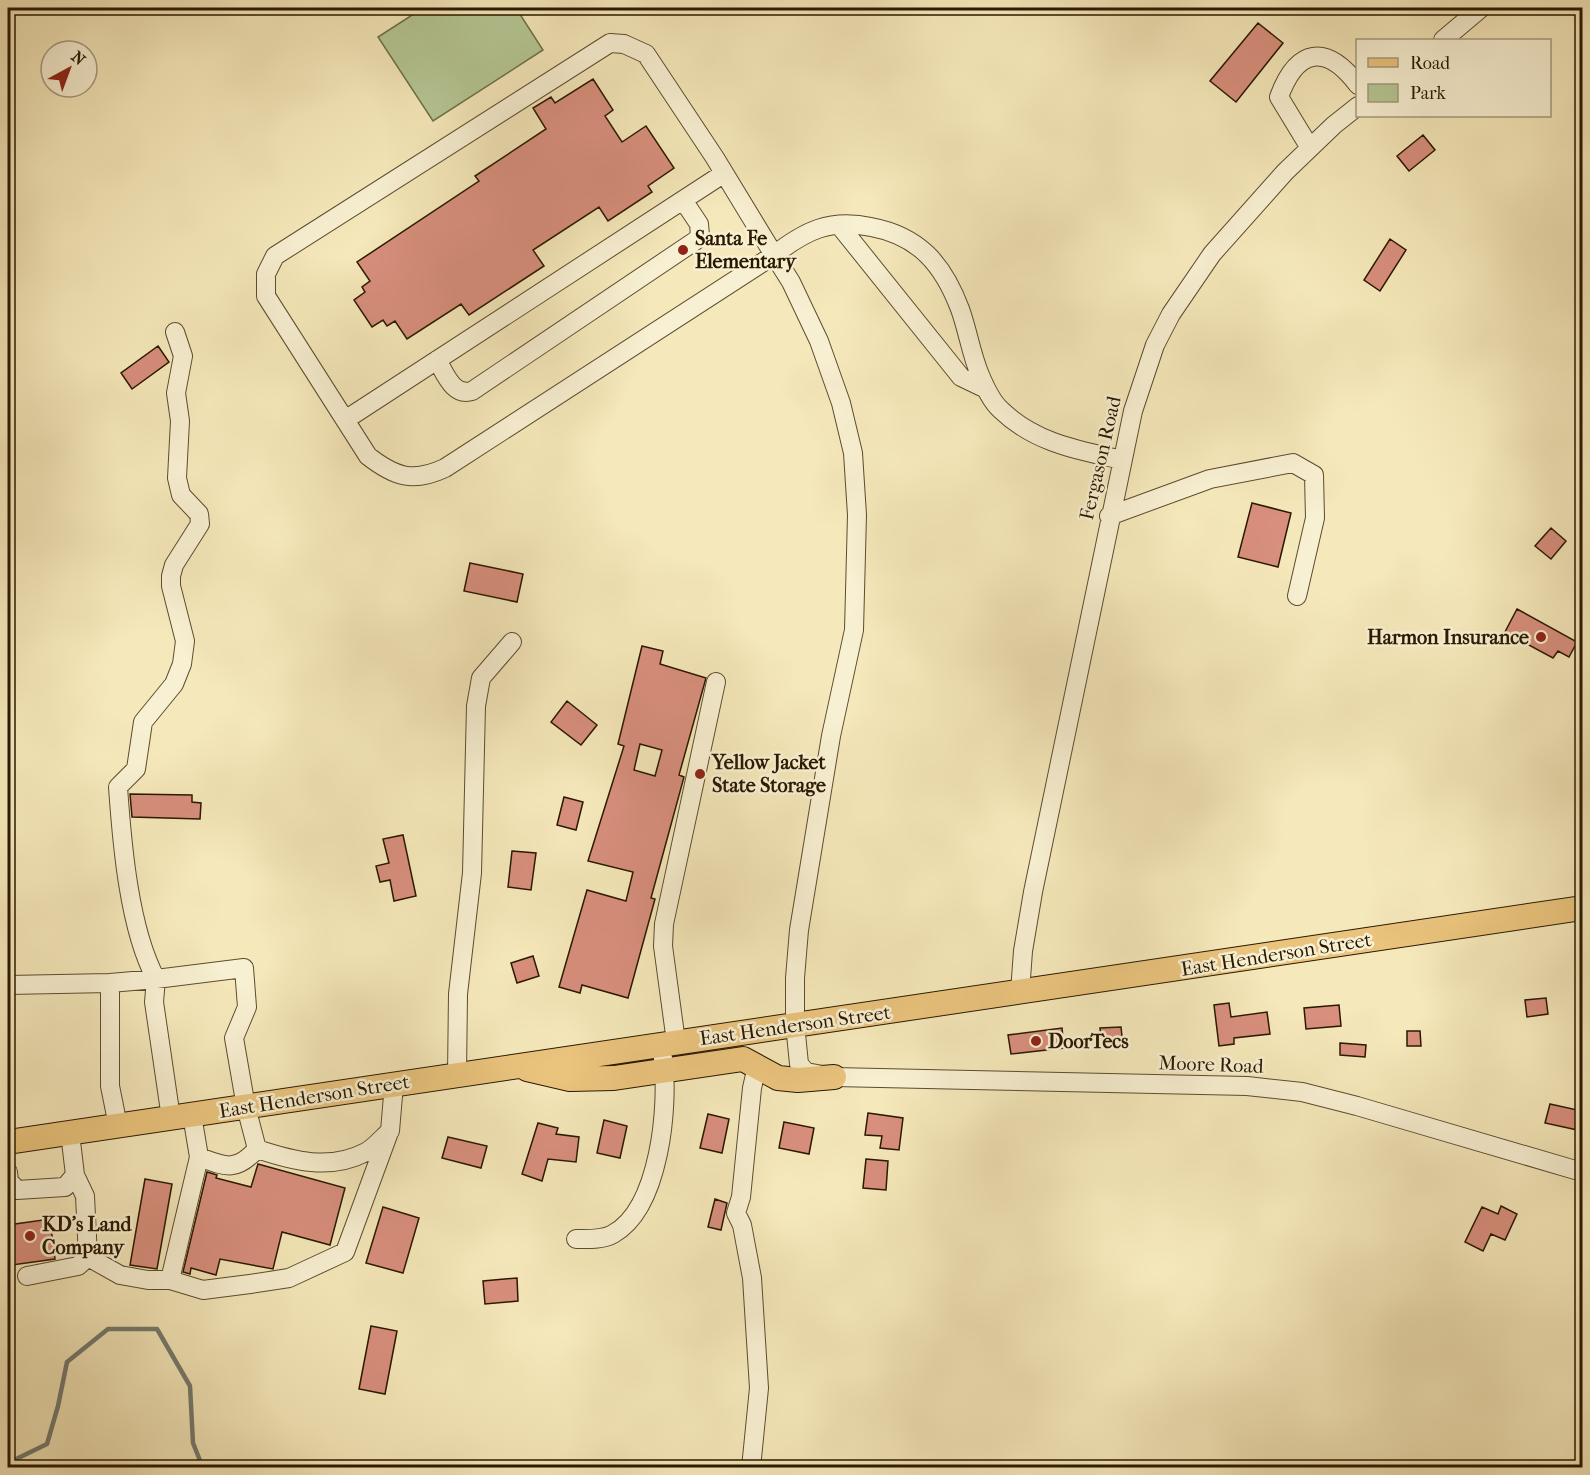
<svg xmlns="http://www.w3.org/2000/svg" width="1590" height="1475" font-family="'IM FELL French Canon',serif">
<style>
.green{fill:#b5c795;stroke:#6f704a;stroke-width:1.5}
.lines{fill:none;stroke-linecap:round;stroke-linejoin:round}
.stream{stroke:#727b70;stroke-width:4.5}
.building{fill:#d88f7d;stroke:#291800;stroke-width:1.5;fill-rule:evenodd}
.minor-casing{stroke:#5c4c2e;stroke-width:20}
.major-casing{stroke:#291800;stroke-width:26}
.minor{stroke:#f8f0d2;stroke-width:18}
.major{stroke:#eac47d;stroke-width:24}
.poi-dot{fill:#8f2418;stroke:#f8f0d2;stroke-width:2}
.labels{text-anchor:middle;stroke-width:5;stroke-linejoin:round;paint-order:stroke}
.poi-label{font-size:20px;font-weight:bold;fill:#291800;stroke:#f8f0d2;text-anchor:start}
.street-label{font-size:20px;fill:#291800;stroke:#f8f0d2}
</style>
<rect width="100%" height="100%" fill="#f5e8ba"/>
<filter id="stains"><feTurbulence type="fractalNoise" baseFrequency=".00333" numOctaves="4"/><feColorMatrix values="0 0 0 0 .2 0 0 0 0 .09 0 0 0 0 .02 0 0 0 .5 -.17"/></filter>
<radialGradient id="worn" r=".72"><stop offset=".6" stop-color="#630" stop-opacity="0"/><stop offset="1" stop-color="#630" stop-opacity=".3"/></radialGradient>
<path class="green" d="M423,8H516L543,50L433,121L378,37Z"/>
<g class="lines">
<path class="stream" d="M8,1463L47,1444L58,1406L67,1362L108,1329H157L190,1386L193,1443L203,1468"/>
</g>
<path class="building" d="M1258,23L1283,43L1236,102L1210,81Z
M593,79L613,110L605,116L622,142L646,126L674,168L648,186L652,192L608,221L599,207L533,250L544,266L469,315L461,304L407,339L395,321L387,326L383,320L372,327L354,300L365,292L362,287L370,281L357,262L479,181L475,176L546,129L533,108L551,97L555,103Z
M1423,135L1435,150L1409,171L1397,156Z
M1390,239L1406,250L1380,291L1364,280Z
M158,346L169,362L132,389L121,373Z
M1252,503L1291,513L1278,567L1238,557Z
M1551,528L1566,541L1551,559L1535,546Z
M470,563L523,574L517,602L464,591Z
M1517,609L1577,642L1569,657L1558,651L1553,658L1505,632Z
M642,646L663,651L660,664L706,678L679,775L684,777L651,898L655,899L628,998L582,985L580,993L559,987L587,890L626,901L633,872L588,861L624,746L618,744ZM640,744L662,750L655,776L634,770Z
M567,701L597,725L581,745L551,722Z
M130,794L192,795V802L201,803L200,819L132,817Z
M564,797L583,802L576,830L557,825Z
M403,835L416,896L394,901L390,880L380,882L376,866L389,863L383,839Z
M512,851L536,853L531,890L508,887Z
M533,956L539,976L517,983L511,963Z
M1546,998L1548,1014L1527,1017L1525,1000Z
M1229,1003L1231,1017L1267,1012L1270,1034L1234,1038V1044L1219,1046L1214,1005Z
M1339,1005L1341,1026L1306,1029L1304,1008Z
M1121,1027L1123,1046L1102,1048L1100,1028Z
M1062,1028L1064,1048L1011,1054L1008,1035Z
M1407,1031H1420L1421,1046H1407Z
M1340,1043L1366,1045L1365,1057L1340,1055Z
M1550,1104L1582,1111V1131L1545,1123Z
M868,1113L903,1118L899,1150L880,1148L882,1136L865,1135Z
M708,1114L729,1119L722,1153L700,1148Z
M604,1120L627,1126L620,1158L597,1153Z
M784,1122L814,1128L809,1154L779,1148Z
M538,1123L558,1128L556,1134L579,1137L576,1162L548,1159L542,1181L522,1174Z
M448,1137L487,1146L481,1168L442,1158Z
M866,1159L888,1161L886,1190L863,1188Z
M258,1164L345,1188L330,1245L282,1232L273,1269L220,1259L216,1275L191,1268L190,1274L183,1272L207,1172L217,1175L216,1178L251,1187Z
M145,1179L172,1184L157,1269L130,1265Z
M715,1199L727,1203L721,1230L708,1227Z
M1501,1206L1517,1214L1505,1240L1491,1234L1483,1251L1465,1242L1482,1207L1498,1214Z
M383,1207L419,1218L403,1273L366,1263Z
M50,1219L55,1259L12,1265L10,1246L8,1247V1225Z
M517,1278L518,1301L485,1304L483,1281Z
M371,1326L397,1331L385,1394L359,1389Z"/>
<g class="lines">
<defs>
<path id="minor" d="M1443,40L1481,8
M610,43L624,44L646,54L715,158L774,255L445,468C413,483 395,477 368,456L266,296V274L275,256Z
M1310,148L1279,97C1297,48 1326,43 1358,85
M839,225L961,377L986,389
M437,360C445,373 453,397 472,391L695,241L700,236L699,224L683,200
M345,420L723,174
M1122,460C1078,450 1035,443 1001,410C991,401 985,387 980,375C971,354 968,331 960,309C943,264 919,236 871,227C830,218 805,231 774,255L791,282L819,341L841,403L853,453L857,515L854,630L831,736L799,930L795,978V1024L799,1064L806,1072L834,1077L1247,1086L1302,1092L1357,1106L1582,1172
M1109,516L1210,479L1293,463L1314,475L1315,518L1297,596
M8,985L110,983
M1020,992L1023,951L1033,892L1133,411L1155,345L1171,314L1212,254L1285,172L1334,125L1358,106
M676,1042L663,946L664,924L716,682
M457,1075L458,994L472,873L476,706L481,678L512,642
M192,1115L199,1157L170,1280L203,1290L250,1284L289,1278L345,1252L388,1135
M171,1118L154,1002L156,979L244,968L247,1007L234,1038L246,1107L257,1149C293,1161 330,1171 366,1152C374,1148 383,1137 390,1131L394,1084
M118,1126L110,1086V983L156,979C129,929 122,844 118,787L136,769L143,722L174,684L182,664L185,641L171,586V576L174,565L200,524L199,514L181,495L177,478L180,421L176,393L183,356L175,332
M199,1157C226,1167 236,1172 257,1149
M8,1172L9,1181L17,1190L65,1187L75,1175L70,1133
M576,1239C587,1239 603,1240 613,1234C660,1208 669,1106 663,1058
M88,1257L120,1275L148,1280H170
M27,1276L78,1266L88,1257L85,1196L75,1175
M751,1468L759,1388L752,1278L742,1225L736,1213L741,1197L752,1088L755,1075L760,1068"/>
<path id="major" d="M527,1069L570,1079L614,1078L743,1059L778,1078L798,1080L834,1077
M8,1142L1582,908"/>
</defs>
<use href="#minor" class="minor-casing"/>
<use href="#major" class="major-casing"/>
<use href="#minor" class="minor"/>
<use href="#major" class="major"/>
</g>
<g class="poi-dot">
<circle cx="683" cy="250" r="6"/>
<circle cx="1541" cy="637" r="6"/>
<circle cx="700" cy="774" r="6"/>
<circle cx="1036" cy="1041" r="6"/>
<circle cx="30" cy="1236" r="6"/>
</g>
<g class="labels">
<g class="poi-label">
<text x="695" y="245">Santa Fe<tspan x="695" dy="23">Elementary</tspan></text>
<text x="1529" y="644" text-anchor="end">Harmon Insurance</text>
<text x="712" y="769">Yellow Jacket<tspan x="712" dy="23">State Storage</tspan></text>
<text x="1048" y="1048">DoorTecs</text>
<text x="42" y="1231">KD's Land<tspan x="42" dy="23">Company</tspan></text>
</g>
<g class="street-label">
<text transform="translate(1100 458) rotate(-77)" y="7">Fergason Road</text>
<text transform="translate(1276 954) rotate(-9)" y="7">East Henderson Street</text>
<text transform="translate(795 1025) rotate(-8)" y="7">East Henderson Street</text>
<text transform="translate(1211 1064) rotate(2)" y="7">Moore Road</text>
<text transform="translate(314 1096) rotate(-9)" y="7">East Henderson Street</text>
</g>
</g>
<rect width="1590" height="1475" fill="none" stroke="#f5e8ba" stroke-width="30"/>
<rect x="9" y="9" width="1572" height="1457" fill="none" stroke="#291800" stroke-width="3"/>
<rect x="15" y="15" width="1560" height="1445" fill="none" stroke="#291800" stroke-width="1.5"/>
<rect x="1356" y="39" width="195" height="78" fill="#f8f0d2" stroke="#a59a7e" stroke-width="1.5"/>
<rect x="1368" y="58" width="30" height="9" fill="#eac47d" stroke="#a59a7e" stroke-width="1.5"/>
<text x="1410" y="69" font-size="18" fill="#291800">Road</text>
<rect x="1368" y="84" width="30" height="18" fill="#b5c795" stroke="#a59a7e" stroke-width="1.5"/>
<text x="1410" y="99" font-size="18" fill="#291800">Park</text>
<g transform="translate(69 69) rotate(41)"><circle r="28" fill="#f8f0d2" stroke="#a59a7e" stroke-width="1.5"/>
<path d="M0-4.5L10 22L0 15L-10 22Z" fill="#8f2418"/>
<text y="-9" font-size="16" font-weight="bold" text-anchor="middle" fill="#291800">N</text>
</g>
<rect width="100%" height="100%" filter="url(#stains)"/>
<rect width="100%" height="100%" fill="url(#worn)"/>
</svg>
